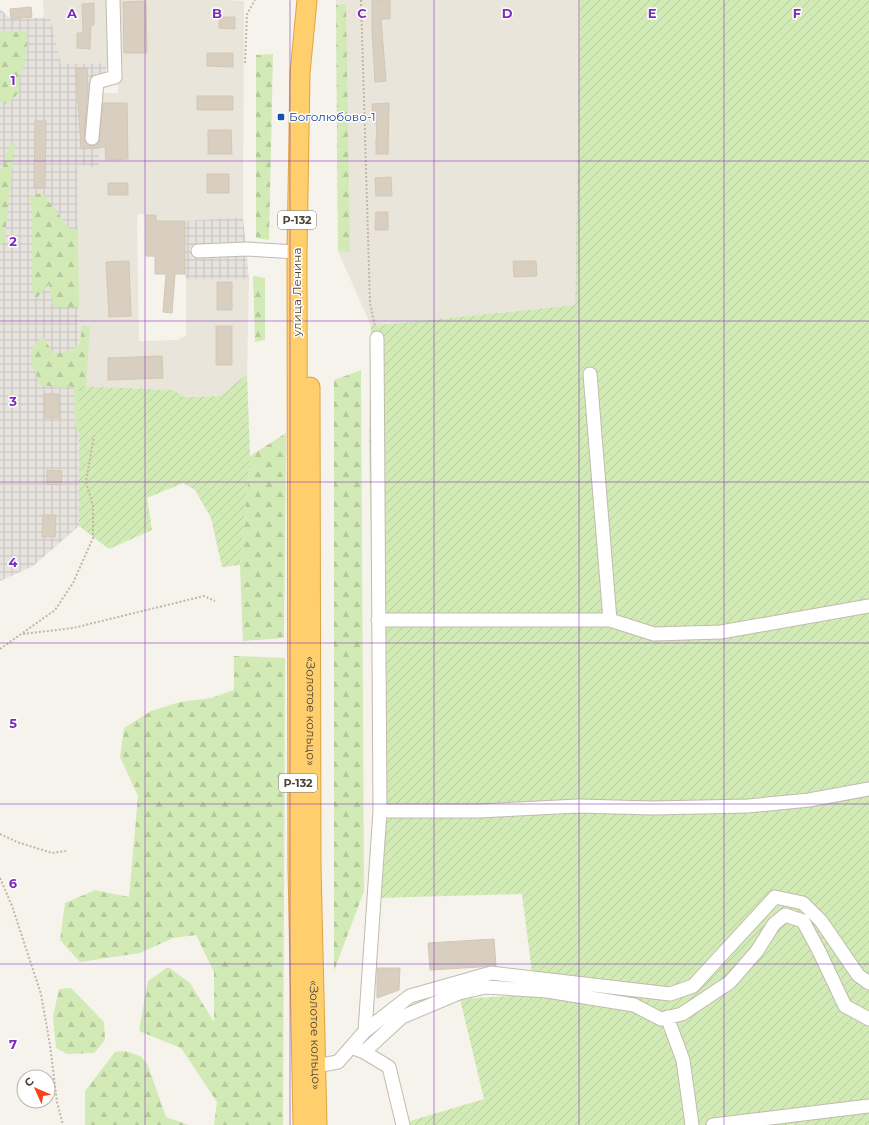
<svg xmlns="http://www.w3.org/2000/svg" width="869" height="1125" font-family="Montserrat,sans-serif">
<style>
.residential{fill:#eae5da}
.industrial{fill:url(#industrial-grid)}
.forest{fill:url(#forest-firs)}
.garden{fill:url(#garden-furrows)}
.building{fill:#d8cfc1;stroke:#d3c7b4}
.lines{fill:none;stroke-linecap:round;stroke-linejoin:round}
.minor-casing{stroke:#c2bbae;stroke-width:15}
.highway-casing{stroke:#e0a43c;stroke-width:21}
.path{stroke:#c4b79f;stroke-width:2;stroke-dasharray:2 2;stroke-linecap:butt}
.minor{stroke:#fff;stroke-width:13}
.highway{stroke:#ffcf6e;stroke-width:19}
.grid{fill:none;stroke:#7b2cbf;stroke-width:1;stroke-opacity:0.55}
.transit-dot{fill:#1a4fb4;stroke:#fff;stroke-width:1.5}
.labels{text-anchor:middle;stroke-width:3;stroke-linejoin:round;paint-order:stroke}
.shield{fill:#fff;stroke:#817c74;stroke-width:1}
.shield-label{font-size:11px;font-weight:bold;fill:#4b4439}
.transit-label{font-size:12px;fill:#164399;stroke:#fff;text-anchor:start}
.street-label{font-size:12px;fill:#4b4439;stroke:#fff}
.grid-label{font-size:13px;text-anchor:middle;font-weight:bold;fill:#7b2cbf;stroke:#fff;stroke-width:3;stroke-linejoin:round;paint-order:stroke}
</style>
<defs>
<pattern id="industrial-grid" width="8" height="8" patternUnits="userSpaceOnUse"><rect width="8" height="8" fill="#e6e2dd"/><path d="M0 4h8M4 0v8" fill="none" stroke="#c7c3be"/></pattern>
<pattern id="forest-firs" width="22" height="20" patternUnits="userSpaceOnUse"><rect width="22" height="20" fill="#d2eab5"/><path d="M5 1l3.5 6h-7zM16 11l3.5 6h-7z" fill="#b6ca9c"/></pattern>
<pattern id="garden-furrows" width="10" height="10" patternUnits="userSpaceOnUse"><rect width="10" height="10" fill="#d2eab5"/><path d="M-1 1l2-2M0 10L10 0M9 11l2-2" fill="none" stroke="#b6ca9c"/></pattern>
</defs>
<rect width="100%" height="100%" fill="#f6f3ec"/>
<path class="residential" d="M43,0H108V63L61,64L50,17H44Z
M119,0H224L244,1L243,217L185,221H156L155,215L138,214L137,221L139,341L177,340L186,336V279H249L247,374L220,396L184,397L173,390L79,386L78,164L99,168L100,93H118Z
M336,0H580L575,305L371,326L338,251Z"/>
<path class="industrial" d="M0,9L11,19L50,17L61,64L108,63L100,93L99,168L78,165L79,526L33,566L0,581Z
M146,215H156V221H185L243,217L249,279H186L185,274H155V257L146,256Z"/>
<path class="forest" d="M346,4L350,252L338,251L336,5Z
M0,31H28L25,64L19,78V92L8,104L0,102Z
M273,54L269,240L256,238V55Z
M15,143L4,245L0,244V169H2L10,144Z
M42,193L71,230H78L79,307H53L49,284L36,299L32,289V209L29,196Z
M253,276L265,278V340L255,342Z
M82,325L90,327L86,387L79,433L75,426L74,389L70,386L63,388L40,385L30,358L34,345L43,337L54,354L73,350L80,343Z
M361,370L364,891L334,971V380Z
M286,433L284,638L243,641L240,565L250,456Z
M234,656L285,658L283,1125H214L217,1102L181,1048L139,1031L148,981L168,967L190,983L214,1022V972L196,935L173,938L140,953L80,962L60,940L65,903L95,890L129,897L138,796L120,757L124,728L151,711L180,702L211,698L234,690Z
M71,988L104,1022L105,1040L94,1053L67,1054L56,1048L53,1017L59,989Z
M125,1051L140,1056L147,1063L166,1117L189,1125H85V1091L115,1052Z"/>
<path class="garden" d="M580,0H869V1125H397L484,1099L460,999L526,995L533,980L522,894L378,898L369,441L371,326L575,305Z
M247,374L250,456L240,565L222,567L211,518L195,490L183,483L147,498L152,530L109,549L79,526V386L173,390L184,397L220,396Z"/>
<path class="building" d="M372,0H390V19H381L386,81L375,82L372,29Z
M146,1L147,53H124L123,2Z
M94,3V25H91L90,49L77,48V33H83L82,4Z
M31,7L32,17L11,19L10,9Z
M219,17H235V29L219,28Z
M207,53H233V67L207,66Z
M87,68L88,90L84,137L85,142L88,145L92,146L96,145L99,142L103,103H127L128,159L106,160L105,147L81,149L76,69Z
M197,96H233V110H197Z
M389,103L388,154H376V138H377L376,119H373L372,104Z
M35,121H46L45,188H34Z
M208,130H231L232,154H208Z
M207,174H229V193H207Z
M391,177L392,196H376L375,178Z
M108,183H128V195H108Z
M376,212H388V230H375Z
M146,215H156V221H185V274H175L172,313L163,312L166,274H155V256H146Z
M129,261L131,316L109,317L106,262Z
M513,261H536L537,276L514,277Z
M217,282H232V310H217Z
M216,326H232V365H216Z
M162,356L163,378L108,380V358Z
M44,394H59L60,418H44Z
M47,470L62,471L61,485L47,484Z
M43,515H56L55,537H42Z
M494,939L496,966L430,970L428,943Z
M377,968H400L399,990L377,998Z"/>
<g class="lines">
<defs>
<path id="minor" d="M92,138L97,82L115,77L113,0
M198,251L247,249L297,252
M378,620H610L590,374
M610,620L654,634L721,632L869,606
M380,811H478L578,806L653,808L748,806L809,800L869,789
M667,1017L683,1060L692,1125
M365,1031L380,811L377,338
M356,1049L364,1052L389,1067L403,1125
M364,1052L402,1017L459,993L486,987L547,991L634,1005L661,1019L682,1014L730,982L757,951L774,924L785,915L803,921L819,951L845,1006L869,1019
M316,1066L338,1062L365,1031L410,996L491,973L670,994L693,986L775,897L803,903L821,921L858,975L869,983
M713,1125L869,1106"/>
<g id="highway">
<path id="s1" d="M310,387L311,866L317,1125"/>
<path d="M303,1125L298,868L297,252L300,73L307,0"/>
</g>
</defs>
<use href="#minor" class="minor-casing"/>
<use href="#highway" class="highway-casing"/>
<path class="path" d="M361,0L370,303L375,326
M245,63L247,14L255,0
M23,634L73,628L204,596L215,601
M0,649L55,610L73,583L93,538V506L86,482L94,436
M0,834L17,842L52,853L66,851
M0,878L12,906L41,994L50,1045L57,1102L63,1125"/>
<use href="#minor" class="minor"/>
<use href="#highway" class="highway"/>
</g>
<path class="grid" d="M145,0V1125M290,0V1125M434,0V1125M579,0V1125M724,0V1125M0,161H869M0,321H869M0,482H869M0,643H869M0,804H869M0,964H869"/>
<rect class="transit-dot" x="277" y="113" width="8" height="8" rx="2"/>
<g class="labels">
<g class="shield">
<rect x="278" y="211" width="38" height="18" rx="3"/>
<rect x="279" y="774" width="38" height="18" rx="3"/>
</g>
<g class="shield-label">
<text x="297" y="224">Р-132</text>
<text x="298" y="787">Р-132</text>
</g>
<g class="transit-label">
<text x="289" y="121">Боголюбово-1</text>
</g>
<g class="street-label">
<text transform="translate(297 292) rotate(-90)" y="4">улица Ленина</text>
<text dy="4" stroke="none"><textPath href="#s1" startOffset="324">«Золотое кольцо»</textPath></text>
<text dy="4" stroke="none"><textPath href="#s1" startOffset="648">«Золотое кольцо»</textPath></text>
</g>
</g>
<g class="grid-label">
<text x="72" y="18">A</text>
<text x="217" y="18">B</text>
<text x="362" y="18">C</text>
<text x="507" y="18">D</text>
<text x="652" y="18">E</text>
<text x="797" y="18">F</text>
<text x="13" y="85">1</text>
<text x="13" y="246">2</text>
<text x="13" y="406">3</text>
<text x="13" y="567">4</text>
<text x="13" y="728">5</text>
<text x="13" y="888">6</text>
<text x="13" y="1049">7</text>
</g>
<g transform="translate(36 1089) rotate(315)"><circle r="19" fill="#ffffff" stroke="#b7b4b0"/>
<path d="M0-3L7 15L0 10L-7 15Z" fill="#fc3f1d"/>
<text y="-6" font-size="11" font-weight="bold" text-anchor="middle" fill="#4b4439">С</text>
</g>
</svg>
